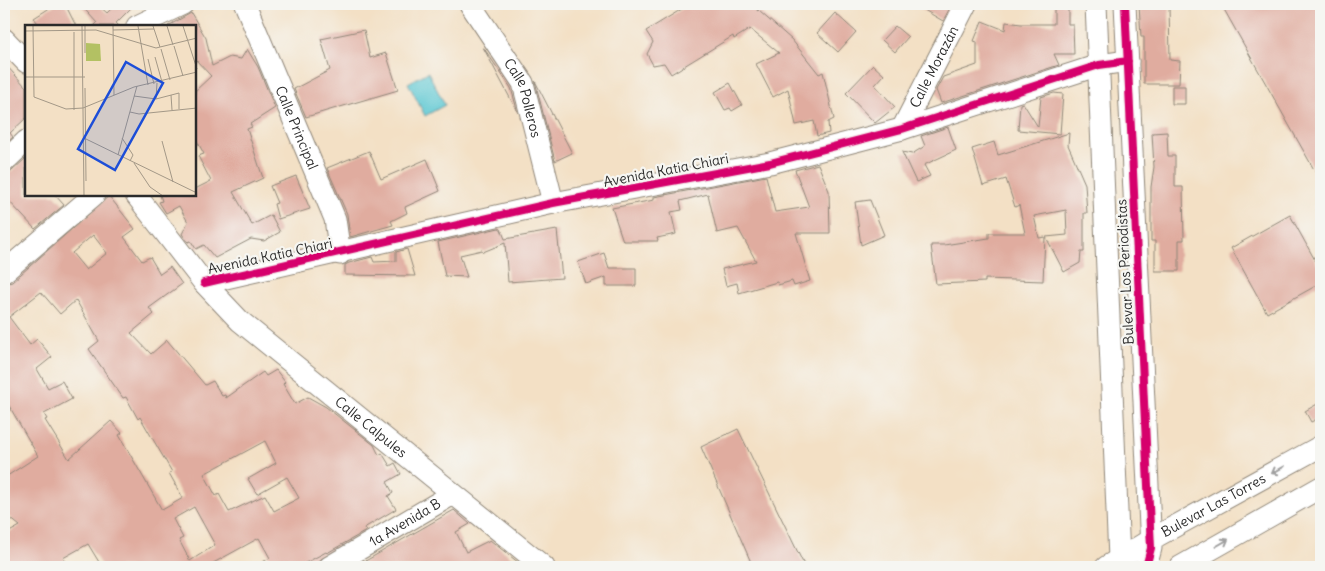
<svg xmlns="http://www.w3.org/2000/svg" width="1325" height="571" font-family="Delius,sans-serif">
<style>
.water{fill:#5bc7d2;stroke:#43797e}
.building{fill:#e0ac9f;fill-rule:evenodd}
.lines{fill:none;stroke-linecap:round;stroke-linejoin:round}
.minor-casing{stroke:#8f8678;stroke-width:23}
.minor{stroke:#fff;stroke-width:21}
.cycleway-casing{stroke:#f6f6f2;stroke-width:11}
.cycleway{stroke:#d6006c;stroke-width:8}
.oneway{stroke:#a0a0a0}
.labels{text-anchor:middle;stroke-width:4.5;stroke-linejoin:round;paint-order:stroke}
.street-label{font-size:14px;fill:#2b2b2b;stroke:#f6f6f2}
.inset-road{fill:none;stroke:#a39887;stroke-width:1}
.view{fill:#1d4ed8;fill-opacity:0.15;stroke:#1d4ed8;stroke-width:2.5}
.inset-edge{fill:none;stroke:#2b2b2b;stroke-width:2.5}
</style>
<rect width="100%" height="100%" fill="#f6f6f2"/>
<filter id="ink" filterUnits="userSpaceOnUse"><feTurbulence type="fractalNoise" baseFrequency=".02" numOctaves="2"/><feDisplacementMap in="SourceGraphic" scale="10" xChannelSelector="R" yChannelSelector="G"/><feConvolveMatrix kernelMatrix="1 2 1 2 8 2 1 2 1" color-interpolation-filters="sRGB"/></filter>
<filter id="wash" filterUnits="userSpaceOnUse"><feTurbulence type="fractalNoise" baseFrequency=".0096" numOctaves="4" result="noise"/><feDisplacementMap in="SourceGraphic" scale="20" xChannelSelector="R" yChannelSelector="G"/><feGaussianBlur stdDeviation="1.12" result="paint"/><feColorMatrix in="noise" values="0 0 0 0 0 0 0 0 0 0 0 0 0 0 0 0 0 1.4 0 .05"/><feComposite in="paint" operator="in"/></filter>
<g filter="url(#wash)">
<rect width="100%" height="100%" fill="#f3e0c5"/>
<path class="water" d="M428,72L445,105L425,116L408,83Z"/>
<g id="blocks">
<path class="building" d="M56,4H65L76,26H40L34,18Z
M80,4H97L107,13L116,4H135L116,23L119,26H94L97,23Z
M690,4H751L792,40L819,74L823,72L834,119L828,122L829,133L817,136L814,121L796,125L788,89L773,97L756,64L779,53L750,29L734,39L733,36L671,74L664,63L653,65L647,54L653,42L646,31Z
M914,4H952L943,21Z
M1054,4H1068V24H1073L1074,54H1054L1059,65L941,103L936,90L943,77L977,65V42L974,41L982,21L1005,30L1006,22L1021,24H1054Z
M1139,4H1169L1170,60L1180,61L1179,84H1144V37H1141Z
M1221,4H1321V182Z
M191,13L206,38L212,66L230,57L241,59L247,49L258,67L275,108L250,124L252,127L247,129L263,178L233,192L252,225L271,215L280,232L264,241L251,239L215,258L204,245L196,249L191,241L188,242L182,234L188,222L179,206L166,213L159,202L162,201L160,195H195V189L211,181L198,156L204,154L195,137V91L211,76L195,59V26H168Z
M835,13L856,32L838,52L817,33Z
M895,26L908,37L895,52L882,40Z
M364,30L370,58L386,53L398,90L306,117L294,89L330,70L321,39Z
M483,47L511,88L518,113Z
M4,63L26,87V118L10,133L13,137L4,145Z
M873,65L884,75L875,85L895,107L875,123L846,93Z
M535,81L572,153L555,161Z
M730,83L742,105L732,111L730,108L725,110L715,92Z
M1172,86H1185V104H1172Z
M1054,93L1063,94L1060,134L1018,130L1020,104L1023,103L1038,127L1041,97Z
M948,127L956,150L924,165L930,176L916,182L902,152L912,154L925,146L921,136Z
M1167,132L1168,156H1175V187H1183L1184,240H1179V271H1155V241H1151V187L1154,167L1152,133Z
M1069,133L1068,145L1085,184L1087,213H1084V252H1081L1080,263L1064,272L1046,237L1067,235L1066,210L1034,216L1039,238L1045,237L1043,281L985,279V282L936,284L931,245H944L989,238V233H1025L1019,205L1015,207L1006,179L983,186L972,149L994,142L998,155Z
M369,151L381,179L427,159L440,191L405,207L407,213L391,221L393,225L350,237L347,214L327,168Z
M26,158V195H55L64,205L35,229L8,200L10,199L4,192V174L12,171Z
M818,164L829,191L830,233H796L810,281L794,286L792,281L778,285L777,282L739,293L737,283L726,286L722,269L756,261L738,228L717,233L708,194L680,201L682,210L671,212L676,234L657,238L658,241H623L612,208L654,200V197L766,176L775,212L809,207L795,170Z
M296,176L310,209L278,219L274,204L277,203L270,186Z
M109,196L135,229L124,237L142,261L150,257L160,274L170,267L182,284L149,308L154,314L131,333L151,354L167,340L205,385L213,381L222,396L225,395L226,398L263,372L266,376L276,370L285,382L283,384L295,404L308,397L326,407L374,445L379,455L382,453L390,466L395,463L401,474L387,482L393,493L388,496L396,509L364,528L366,531L327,553L326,552L298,567H253L270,558L259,538L206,567H102L88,544L63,558L69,567H4V535L20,526L4,513V478L38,456L4,397V284L12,282ZM93,235L107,253L86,270L72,253ZM41,292L60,314L76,300L99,341L89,349L123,398L126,397L138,419L140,417L172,472L169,473L183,498L162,510L119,435L122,433L111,421L69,459L45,420L47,419L44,414L72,399L62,381L48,388L37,369L52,357L37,339L30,345L9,317ZM265,441L276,463L248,479L257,494L287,477L299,498L274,511L265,495L229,512L219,494L216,496L204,474ZM194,507L215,545L190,561L179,540L183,538L173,519Z
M870,200L884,235L861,245L855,202Z
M1290,215L1321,271V283L1267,313L1231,248Z
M499,228L501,229L505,239L557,230L562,278L508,282L505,243L483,252L482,250L460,255L467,277L445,276L438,242Z
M407,249L415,276L345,275V265L349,263L372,257L374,262L396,261V252Z
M604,253L609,268H636V286H606V277L586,284L578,262Z
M1321,402V417L1311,422L1305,411Z
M738,429L805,567H753L701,447Z
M454,510L470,524L456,532L466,552L490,540L524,567H355Z"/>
</g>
</g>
<g filter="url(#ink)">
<use href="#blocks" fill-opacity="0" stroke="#8f8678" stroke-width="1"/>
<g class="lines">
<defs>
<g id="minor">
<path id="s1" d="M245,4L335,219L340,254"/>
<path id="s2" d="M470,4L523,83L553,203"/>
<path d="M1096,4L1119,559"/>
<path d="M1125,4L1151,548L1146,567"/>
<path d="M137,26L183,4"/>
<path d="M4,39L26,62"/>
<path id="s3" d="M902,129L966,4"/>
<path d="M4,162L26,141"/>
<path id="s4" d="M136,195L204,283L240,321L544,567"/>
<path d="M4,272L94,195"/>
<path d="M204,283L553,203L770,163L902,129L1099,65L1128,61"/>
<path id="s5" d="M329,567L453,494"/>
<path id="s6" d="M1106,567L1150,540L1321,446"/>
<path d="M1180,567L1321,487"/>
</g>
</defs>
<use href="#minor" class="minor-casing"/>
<use href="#minor" class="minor"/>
<defs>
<path id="cycleway" d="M1125,4L1151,548L1146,567
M204,283L553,203L770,163L902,129L1099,65L1128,61"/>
</defs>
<use href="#cycleway" class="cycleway-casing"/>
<use href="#cycleway" class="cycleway"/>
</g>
<defs><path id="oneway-shaft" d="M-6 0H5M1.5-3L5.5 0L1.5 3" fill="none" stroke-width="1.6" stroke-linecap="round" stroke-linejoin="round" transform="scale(1.25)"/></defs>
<g class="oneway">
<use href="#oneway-shaft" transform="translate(1278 470) rotate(151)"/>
<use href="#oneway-shaft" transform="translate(1222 543) rotate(-30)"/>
</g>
</g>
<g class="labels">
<g class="street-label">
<text dy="5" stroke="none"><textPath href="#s3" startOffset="70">Calle Morazán</textPath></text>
<text dy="5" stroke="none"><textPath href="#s2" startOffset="109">Calle Polleros</textPath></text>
<text dy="5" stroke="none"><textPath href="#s1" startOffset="134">Calle Principal</textPath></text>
<text transform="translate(666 170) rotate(-11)" y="5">Avenida Katia Chiari</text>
<text transform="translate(270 256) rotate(-12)" y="5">Avenida Katia Chiari</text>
<text transform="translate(1125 272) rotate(-93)" y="5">Bulevar Los Periodistas</text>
<text dy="5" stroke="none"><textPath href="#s4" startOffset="332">Calle Calpules</textPath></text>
<text dy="5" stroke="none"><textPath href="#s6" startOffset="124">Bulevar Las Torres</textPath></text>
<text dy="5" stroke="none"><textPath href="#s5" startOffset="88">1a Avenida B</textPath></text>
</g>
</g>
<g transform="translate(25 25)">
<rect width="171" height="171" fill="#f3e0c5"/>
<path d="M61,18L75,19L76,36H61Z" fill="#b3c163"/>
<path class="inset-road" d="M8,1L9,72L41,84L58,83L109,62L172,47M57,1L59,171M60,1V28M88,1L89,70M113,1L123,60M128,1L135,22M142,1L148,20M158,1L172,44M88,5L129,4M0,6L71,5L131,23L172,13M49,7V85M149,21L158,51M136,24L145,55M130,32L137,57M123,34L129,59M0,52H60M60,63L61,156M146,70L147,85M109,71L131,74L154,68V84M131,74L132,58M105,87L114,89L172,83M97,113L108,130L105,136M61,114L172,168M137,116L148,157M93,130L112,61M109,138L125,162L138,171"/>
<path class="view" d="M101,37L138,58L90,145L53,124Z"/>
<rect width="171" height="171" class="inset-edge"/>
</g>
<rect width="1325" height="571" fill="none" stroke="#f6f6f2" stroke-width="20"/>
</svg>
